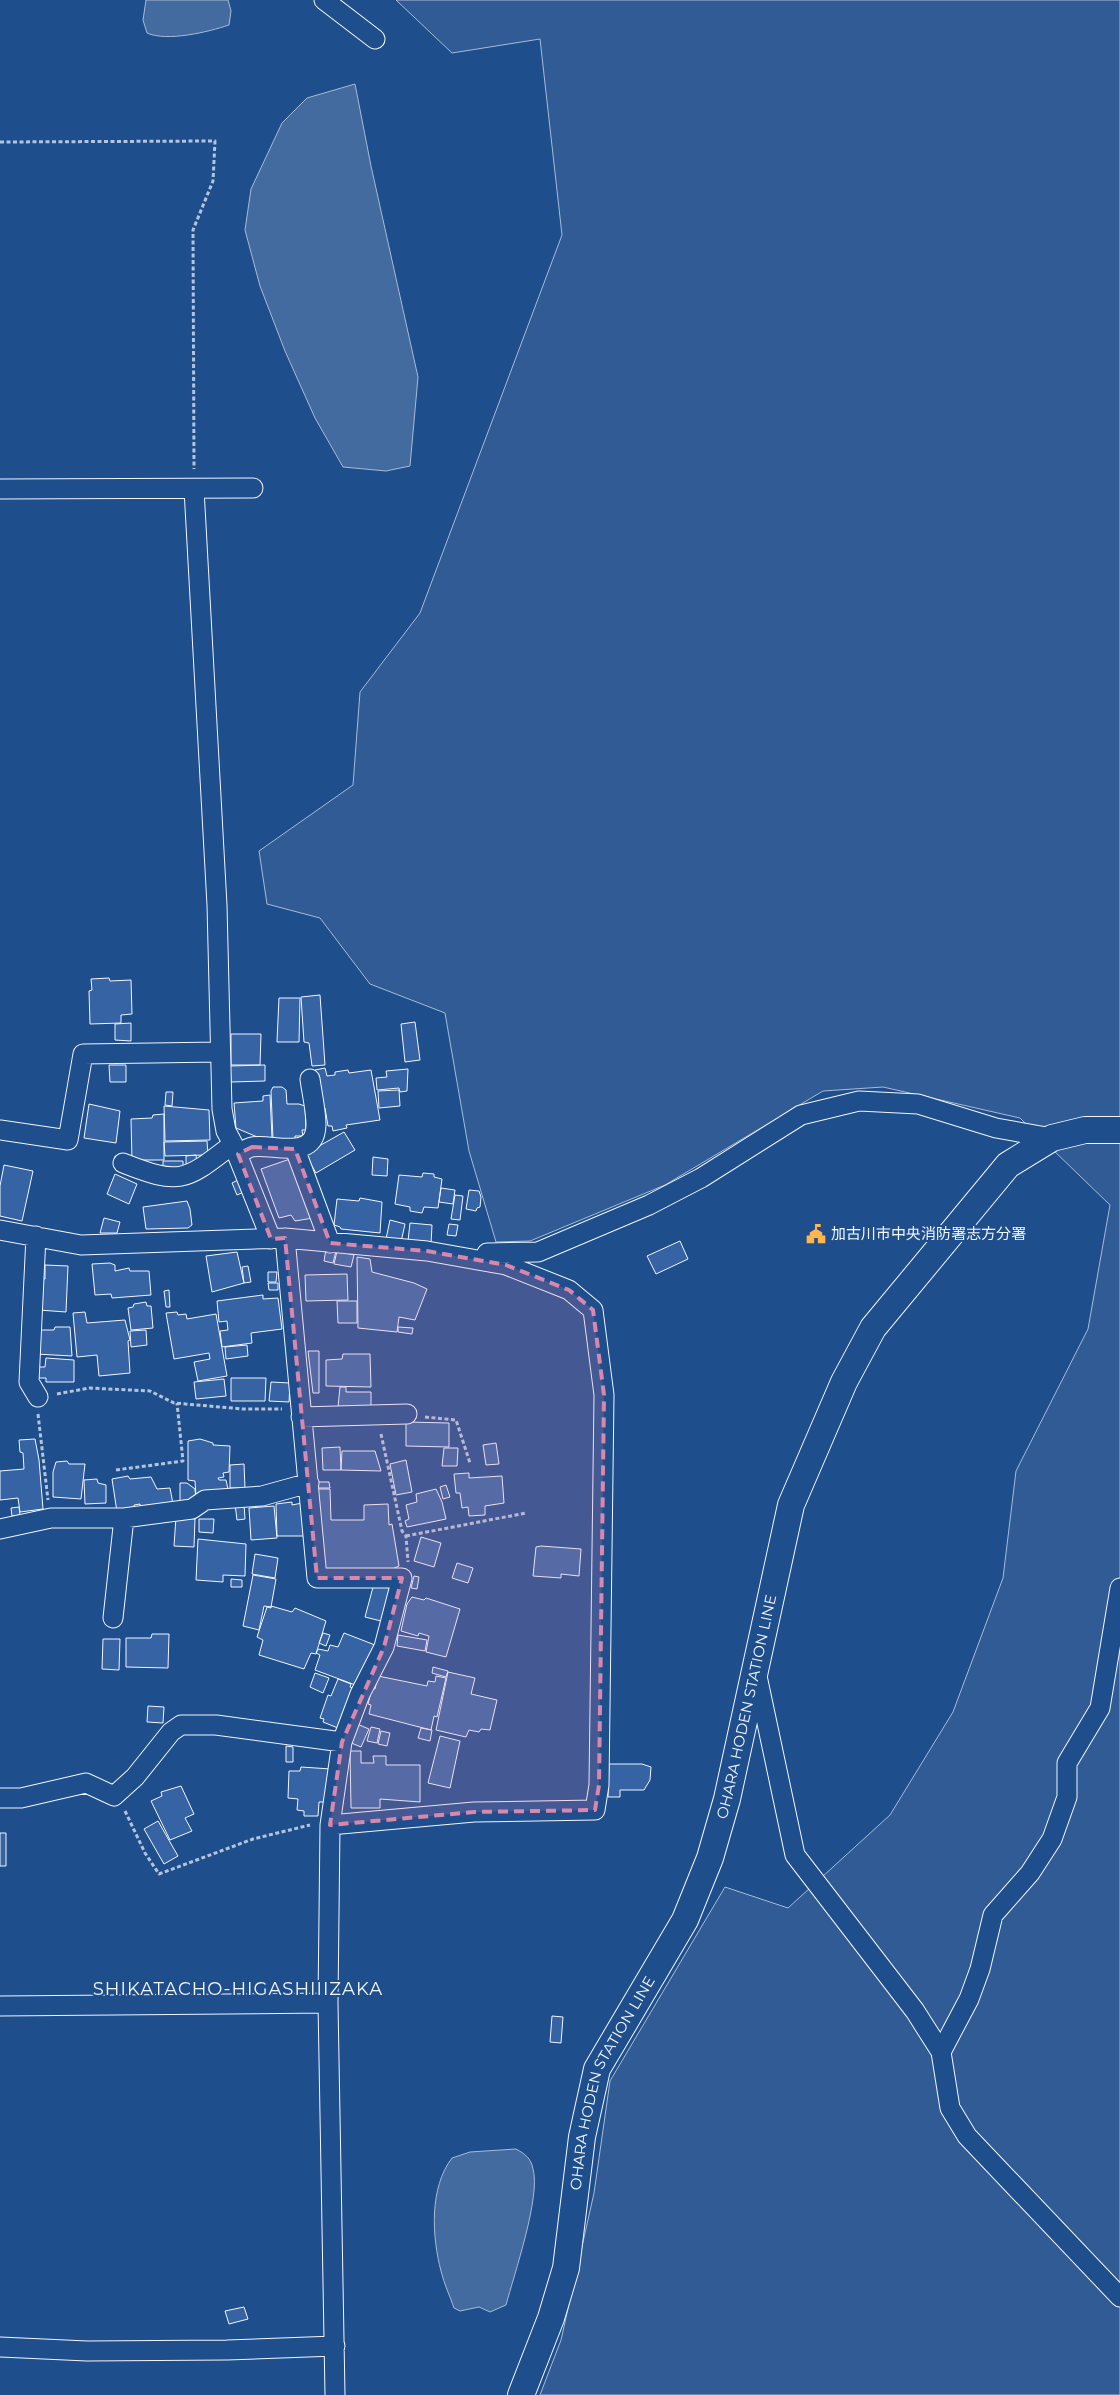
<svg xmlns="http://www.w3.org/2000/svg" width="1120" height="2395" font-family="Montserrat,'Noto Sans JP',sans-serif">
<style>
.green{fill:#305b95;stroke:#a8bbd7}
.water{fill:#446ba0;stroke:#a8bbd7}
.building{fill:#3563a3;stroke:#f2f6ff}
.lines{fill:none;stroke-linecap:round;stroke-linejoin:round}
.minor-casing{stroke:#f2f6ff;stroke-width:21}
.secondary-casing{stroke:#f2f6ff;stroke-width:28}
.path{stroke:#b3c4dc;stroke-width:3;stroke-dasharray:4 2.5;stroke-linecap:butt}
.minor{stroke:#1f4e8c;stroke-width:19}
.secondary{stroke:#1f4e8c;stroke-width:26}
.marked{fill:#da87ad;fill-opacity:0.2;stroke:#da87ad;stroke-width:4;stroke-dasharray:10 6;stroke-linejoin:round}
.labels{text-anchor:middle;stroke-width:4;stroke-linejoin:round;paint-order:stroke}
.poi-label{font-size:15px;fill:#f2f6ff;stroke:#1f4e8c;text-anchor:start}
.street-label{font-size:15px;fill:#f2f6ff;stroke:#1f4e8c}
.quarter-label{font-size:18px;letter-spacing:1px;fill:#f2f6ff;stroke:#1f4e8c}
</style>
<rect width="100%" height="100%" fill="#1f4e8c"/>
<path class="green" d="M396,0H1120V2395H540L561,2340L594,2193L610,2081L725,1887L788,1908L890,1815L953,1712L1003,1578L1016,1471L1088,1329L1110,1205L1020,1118L883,1087L823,1091L665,1185L530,1241L496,1242L469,1151L445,1013L370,984L320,918L267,904L259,851L353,785L360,692L420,613L562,235L540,39L452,53Z"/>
<path class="water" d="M146,0H228L231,11L229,25C208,32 167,42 147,33L143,20Z
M355,84L371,166L418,377L410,466L386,471L343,467L315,418L285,351L260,286L245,230L251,189L282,123L307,98Z
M516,2149C525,2154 531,2158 533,2169C541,2196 514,2275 506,2305L490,2312L479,2307L460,2311L454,2308C450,2296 444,2284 441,2271C432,2237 429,2188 452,2158L470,2152Z"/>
<path class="building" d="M109,978L110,981L131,980L132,1014L121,1015V1023L90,1024L89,991L92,990L91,979Z
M320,995L325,1065L312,1066L309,1043L304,1042L301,997Z
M279,998H300L299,1042H277Z
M415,1022L420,1060L405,1062L401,1024Z
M131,1023V1041L115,1040V1024Z
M231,1034H261L260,1065H231Z
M109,1065H126V1082H110Z
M265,1065V1081L231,1082L230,1066Z
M325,1068L327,1076L335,1075V1072L348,1070L349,1073L371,1070L380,1120L346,1125L347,1128L333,1131L332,1126H328L325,1108L321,1109L315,1070Z
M408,1069L407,1091L400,1092L399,1088L377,1090L376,1078L387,1077L386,1071Z
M273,1087H282L286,1090L287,1104H299L305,1106L306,1130H302L303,1136H295V1139L273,1140L271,1091Z
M399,1090L400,1106L379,1108L378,1091Z
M166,1092H173L172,1106L165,1105Z
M270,1095L272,1138L262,1139L236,1128L234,1103L263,1101V1096Z
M89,1104L120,1111L116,1143L84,1138Z
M164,1106L209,1110L210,1140L165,1141Z
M164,1114V1160H132L131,1119L152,1118L153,1115Z
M344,1132L355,1150L316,1173L305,1154Z
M207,1141L208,1155L165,1156L164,1142Z
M196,1155L197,1165H186V1156Z
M373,1157L388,1159L387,1176L372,1175Z
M290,1159L313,1218L295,1221L291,1215L279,1218L261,1169Z
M163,1161H183V1169L163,1170Z
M4,1165L33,1171L22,1221L0,1216V1186Z
M423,1173L434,1174V1177L442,1179L438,1208L424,1207L422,1213L410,1211V1207L395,1204L399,1175L422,1177Z
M115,1174L137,1184L129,1204L107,1194Z
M238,1180L244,1192L237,1195L232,1183Z
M441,1188L455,1190L453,1204L439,1202Z
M469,1190L479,1191L481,1197L480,1207L477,1208L476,1211L466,1209Z
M455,1195L463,1196L460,1220L451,1219Z
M360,1198L382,1202L380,1233L341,1229L340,1227L334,1225L337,1199L359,1201Z
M187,1201L190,1209L192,1225L188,1228L146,1229L143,1207Z
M104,1218L120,1222L117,1233H100Z
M390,1220L405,1224L401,1242L386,1239Z
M410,1223L432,1225L431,1244L408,1241Z
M449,1224L458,1225L456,1236L447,1235Z
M680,1241L688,1259L656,1274L647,1256Z
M326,1249L336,1251L333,1263L324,1261Z
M337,1251L354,1255L351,1267L334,1264Z
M237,1252L244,1283L212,1292L206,1256Z
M357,1257L370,1259L372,1272L414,1283L427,1289L415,1320L399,1317L397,1332L358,1328Z
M110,1263L115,1265V1271L129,1268L130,1271H149L151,1295L112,1298L111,1294L95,1295L92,1264Z
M45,1265L68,1266L66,1312L39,1310L40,1279H45Z
M248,1266L251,1282L244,1283L242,1267Z
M268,1272H277L276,1282H268Z
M347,1274L348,1300L306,1301L305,1275Z
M268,1283H278V1290H269Z
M169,1290L170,1307H166L164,1291Z
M263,1295V1299L278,1298L282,1329L251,1333L252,1343L222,1347L220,1331L228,1330L227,1321L219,1322L217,1301Z
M337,1301H357V1323H338Z
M146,1302L147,1306H151L153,1328L131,1330L128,1308L133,1307L134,1304Z
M85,1312L87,1323L125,1320L130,1340L128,1341L130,1373L99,1376L97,1355L77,1357L73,1313Z
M177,1312L178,1315L186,1314L187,1319L216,1314L227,1376L198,1381L194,1362L210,1359L209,1353L174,1359L166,1313Z
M55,1327H70L72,1356L36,1354L38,1330H54Z
M398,1327L413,1328L412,1334L398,1332Z
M146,1330L147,1345L131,1347L130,1331Z
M247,1345L248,1356L226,1359L225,1347Z
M308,1351H319V1393H313Z
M343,1354H370L371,1387L326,1386V1360L342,1359Z
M46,1358L74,1360V1382H46V1378H37V1367H45Z
M231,1378H266L265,1401H231Z
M224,1379L226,1396L196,1399L194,1382Z
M271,1382L290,1383L289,1402L269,1401Z
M340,1387H346V1392H371V1407H338Z
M406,1422L449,1423V1447L406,1446Z
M35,1439L39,1460L43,1509L20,1512L18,1498L0,1500V1471L24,1469L23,1453L20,1452L19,1440Z
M200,1439L213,1443V1445L230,1446L229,1472L223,1473L224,1477L218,1478L219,1480H226L229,1494L196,1497L195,1481L188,1480V1441Z
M496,1443L499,1464L486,1465L483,1445Z
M340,1447L341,1470H323L322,1448Z
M444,1448H458L457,1466H442Z
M342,1451H375L381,1471L341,1470Z
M406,1460L412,1492L396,1495L390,1464Z
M67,1461L69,1464H85L81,1499L53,1497V1472L56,1462Z
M244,1464L245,1488H230V1465Z
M469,1473V1478L502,1476L504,1503L485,1506V1515L469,1516L468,1507L462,1508L460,1493H456L454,1474Z
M128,1476L130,1479L151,1477L157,1489L170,1488L173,1504L141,1509L140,1504L134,1505V1509L117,1512L112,1479Z
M97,1479L98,1483L106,1485V1503L85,1504L84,1480Z
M315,1482H329L330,1488H316Z
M180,1483H187L195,1489L196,1501L180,1502Z
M446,1485L450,1497L443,1499L440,1487Z
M316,1489H330L331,1520H364V1505L388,1504L389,1525L392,1524L399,1566L390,1570L323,1572Z
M436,1489L442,1502L446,1519L407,1527L405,1521L409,1519L406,1505L417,1502L416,1494Z
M292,1502V1505L307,1502L308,1536H277L276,1504Z
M235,1504H244L245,1519L237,1520Z
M274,1506L277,1538L251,1540L249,1508Z
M19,1507L20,1515L12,1516L11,1508Z
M176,1517L195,1519L194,1547L174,1546Z
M199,1519H214L213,1533L199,1532Z
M421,1537L441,1543L434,1567L414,1561Z
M198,1539L246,1544L245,1576L223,1575V1582L196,1580Z
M541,1546L581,1549L579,1576L561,1574V1578L533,1576L536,1547Z
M255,1554L278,1558L275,1578L252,1574Z
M457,1563L473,1568L468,1583L452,1578Z
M253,1575L276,1579L271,1607L264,1606L259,1630L243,1626Z
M414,1576L419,1577L417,1589L411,1588Z
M231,1579L242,1580V1587H231Z
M386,1584L391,1591L381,1621L365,1617L373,1587Z
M412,1597L424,1600L426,1598L460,1609L446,1657L426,1652L429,1636L419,1633L418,1636L401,1631L407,1604Z
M271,1606L292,1612L295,1608L326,1621L316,1654L311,1653L304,1669L259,1655L263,1640L257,1637L267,1607L271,1608Z
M323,1633L330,1635L326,1646L319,1643Z
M344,1633L375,1645L358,1686L315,1670L320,1655L316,1653L318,1649L328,1651L330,1645L338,1647Z
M152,1634H169L168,1668L126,1667V1638H151Z
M398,1635L427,1640L425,1651L397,1646Z
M103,1639H120L119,1670L102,1669Z
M433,1667L448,1671L446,1677L432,1673Z
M448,1672L475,1678L471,1694L497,1700L490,1730L481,1729L479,1732L469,1730L466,1737L436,1730Z
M315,1673L329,1678L323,1693L310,1687Z
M378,1676L427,1686L428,1681L435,1682L436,1676L446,1678L437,1717L434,1716L431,1730L369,1714L371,1705L368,1704L372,1688L375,1689Z
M338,1679L351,1684L350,1687L353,1688L338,1728L323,1722L324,1719L320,1718L328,1695L331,1696Z
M148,1706L164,1707L163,1723L147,1722Z
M357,1724L369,1729L361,1747L349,1742Z
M371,1727L380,1729L377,1743L367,1741Z
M421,1728L432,1730L430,1741L418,1738Z
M381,1731L390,1733L387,1746L378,1744Z
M440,1736L460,1741L450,1788L428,1783Z
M286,1746L293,1747V1762H286Z
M350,1751H361V1763H374L373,1756H386V1765H420V1802L380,1799V1808H351Z
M609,1764H642L651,1767L650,1780L644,1790H620V1797H608Z
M301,1767L331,1769L330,1802H319L318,1816H304V1811L297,1810L298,1799L288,1798L289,1771H300Z
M181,1786L194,1814L185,1818L192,1831L170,1840L151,1801L162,1796L161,1792Z
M158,1821L178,1856L164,1864L144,1829Z
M0,1833H6V1866H0Z
M552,2016L563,2017L561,2043L550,2042Z
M244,2307L248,2319L229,2324L225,2311Z"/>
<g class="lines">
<defs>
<path id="minor" d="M324,0L375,39
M0,489L253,488
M194,489L217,905L222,1109L226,1131L233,1144L271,1239
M0,1130L68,1140L83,1054L220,1052
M295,1149L330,1243
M238,1154C242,1152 247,1148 252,1147C272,1143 315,1162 316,1125C316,1110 312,1094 310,1079
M123,1163C181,1186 185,1181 233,1144
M0,1230L81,1245L285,1238L427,1251L506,1265L569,1290L593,1310L604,1395L599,1785L595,1810L474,1812L330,1825
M36,1236L29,1382L38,1397
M285,1238L317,1578H402L384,1647L360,1694L342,1742L330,1825L328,2003L335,2395
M487,1253L538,1252L649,1205L701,1178L801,1115L859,1101L918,1104L996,1128L1052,1138
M301,1417L407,1414
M0,1529L51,1518H124L192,1509L205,1500L262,1496L309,1483
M113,1618L124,1518
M757,1676L795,1855L915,2011L941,2052L950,2108L967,2136L1120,2297
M0,1798H21L86,1783L114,1796L135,1777L171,1732L181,1725H216L342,1742
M0,2006L328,2003
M941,2052L969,1999L980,1969L993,1915L1030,1873L1052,1839L1067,1797V1763L1100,1708L1120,1588
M0,2347L87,2351L227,2350L335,2346"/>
<g id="secondary">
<path id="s1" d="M521,2395L551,2318L566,2268L582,2137L597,2069L685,1920L710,1858L727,1799L791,1505L844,1382L873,1328L1008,1165L1052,1138L1085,1130H1120"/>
</g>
</defs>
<use href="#minor" class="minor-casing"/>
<use href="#secondary" class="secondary-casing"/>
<path class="path" d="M0,142L215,141L213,181L193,230L194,469
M57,1394L89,1388L150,1391L174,1403L243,1409H282
M38,1414L48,1500
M425,1417L456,1420L470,1463
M381,1434L402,1531L406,1536L408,1562
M116,1470L183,1461L177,1403
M406,1536L526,1513
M125,1811L145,1853L159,1874L253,1839L310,1825"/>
<use href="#minor" class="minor"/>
<use href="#secondary" class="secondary"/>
</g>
<path class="marked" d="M252,1147L295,1149L330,1243L427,1251L506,1265L569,1290L593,1310L604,1395L599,1785L595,1810L474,1812L330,1825L342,1742L384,1647L402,1578H317L285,1238L271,1239L238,1154Z"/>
<defs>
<symbol id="civic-bare" viewBox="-9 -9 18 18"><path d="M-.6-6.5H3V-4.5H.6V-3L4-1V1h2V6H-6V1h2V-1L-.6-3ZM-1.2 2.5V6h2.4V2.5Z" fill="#ffb74d" stroke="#1f4e8c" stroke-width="2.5" paint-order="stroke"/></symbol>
</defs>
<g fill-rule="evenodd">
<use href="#civic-bare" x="802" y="1220" width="28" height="28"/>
</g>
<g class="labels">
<g class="poi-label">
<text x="831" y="1239">加古川市中央消防署志方分署</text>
</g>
<g class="street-label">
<text dy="5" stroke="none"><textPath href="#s1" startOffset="732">OHARA HODEN STATION LINE</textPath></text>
<text dy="5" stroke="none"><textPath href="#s1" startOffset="328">OHARA HODEN STATION LINE</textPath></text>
</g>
<g class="quarter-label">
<text x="238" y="1995">SHIKATACHO-HIGASHIIIZAKA</text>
</g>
</g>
</svg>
